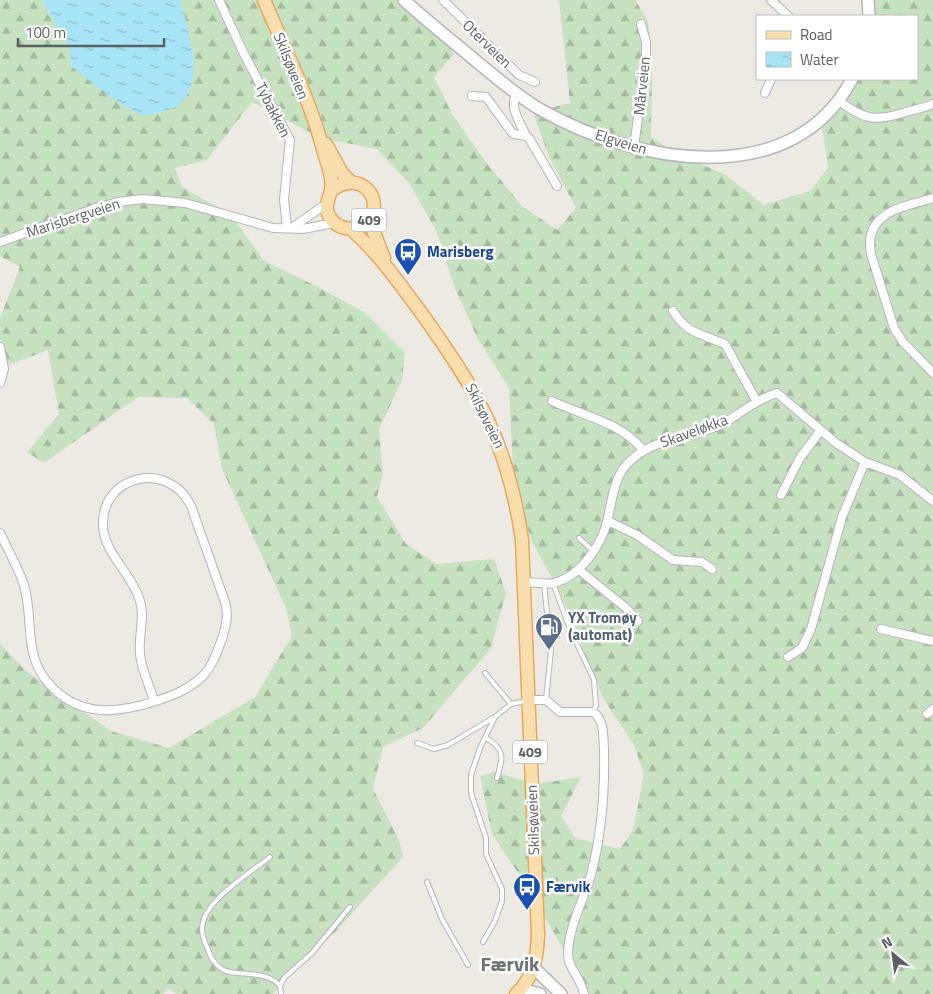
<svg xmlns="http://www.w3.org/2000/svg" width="933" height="994" font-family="'Titillium Web',sans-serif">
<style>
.forest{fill:url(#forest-firs)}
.water{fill:url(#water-ripples)}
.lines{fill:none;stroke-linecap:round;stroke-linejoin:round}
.service-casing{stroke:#b3b6b9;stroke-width:6}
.minor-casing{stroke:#b3b6b9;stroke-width:10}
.secondary-casing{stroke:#b2b7b9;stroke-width:14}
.primary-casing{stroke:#e6a963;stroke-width:15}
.service{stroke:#fff;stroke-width:4}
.minor{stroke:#fff;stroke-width:8}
.secondary{stroke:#fff;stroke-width:11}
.primary{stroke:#f8deac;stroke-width:12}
.labels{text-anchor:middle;stroke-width:5;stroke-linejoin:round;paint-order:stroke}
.shield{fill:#fff;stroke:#8c9091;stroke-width:1}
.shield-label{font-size:14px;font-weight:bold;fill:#5b6062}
.street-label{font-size:15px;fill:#5b6062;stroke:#fff}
.transit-label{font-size:15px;font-weight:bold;fill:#164399;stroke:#fff;text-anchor:start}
.service-label{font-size:15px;font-weight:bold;fill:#4e5e75;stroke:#fff;text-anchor:start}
.district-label{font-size:20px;font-weight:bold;fill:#6c7274;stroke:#fff}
</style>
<defs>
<pattern id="forest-firs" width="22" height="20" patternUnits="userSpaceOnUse" patternTransform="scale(1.25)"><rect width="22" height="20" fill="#c7e2c1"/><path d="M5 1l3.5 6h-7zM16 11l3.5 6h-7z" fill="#a5bba0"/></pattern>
<pattern id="water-ripples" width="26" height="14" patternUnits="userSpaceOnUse" patternTransform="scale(1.25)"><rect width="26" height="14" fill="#a8e4f8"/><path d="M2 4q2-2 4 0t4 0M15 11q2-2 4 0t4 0" fill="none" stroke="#8cbccc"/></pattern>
</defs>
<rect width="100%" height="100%" fill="#ede9e3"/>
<path class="forest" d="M0,0H42L69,48L72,67L191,44L180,0H408L428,17L454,54L434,77L452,114L485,161L522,206L557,230L576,208L549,157L533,112L570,103L559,0H635L648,21L652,78L651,137L679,155L724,174L764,205L810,191L828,168L822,126L848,79H917V16H867L865,0H933V994H589L525,883L492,834L480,776L495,772L535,784L581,777L561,816L575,838L620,849L633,830L644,774L634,745L603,698L561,594L533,544L514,491L509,388L478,339L454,286L437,232L409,183L377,149L321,138L252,102L207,160L175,168L182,187L231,215L264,261L316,286L364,312L405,353L402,380L379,429L383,475L377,497L406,544L436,564L494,559L506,593L491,648L423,728L383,747L373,789L399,840L403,857L334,933L299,965L273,994H177L168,989L163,994H0V644L27,672L111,731L169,748L255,697L292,636L286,608L222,469L214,424L187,398L138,397L44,463L27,452L59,414L48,350L9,365L0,339V318L20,267L0,256Z"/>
<path class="water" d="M42,0H180C189,34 213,102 161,112C156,113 150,115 145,115C130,114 86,78 72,67L69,48Z"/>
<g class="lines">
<defs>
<path id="service" d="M579,538L593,551
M553,583L570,629L594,680L596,705L593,712
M544,584L551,650L546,700
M485,673L511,704
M485,737C506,750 503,757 497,778
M417,743L434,749L448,745L493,718
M270,857C251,872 209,898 203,922C200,933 205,943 209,952C212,961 219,970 230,972C245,975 270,972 280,986
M427,882L442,919L468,965
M483,942L495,921L502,901V889L486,854V838L471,793V775L480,748L495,717L511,704L526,701
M281,994L280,986L284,978L312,953L350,907"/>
<path id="minor" d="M219,0L244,54L290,140L284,199L287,228
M443,0L519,75L535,82
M771,0L788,16
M765,93L771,79
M517,94C508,106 521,124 526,136L529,138L557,186
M472,96L486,97L513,134L526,136
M838,100C863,119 873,122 903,113C913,110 924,108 933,104
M634,147L646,59V42L641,24
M933,198C903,207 863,212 871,254L894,328L903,342L933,373
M293,227L326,204
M0,242L96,208L118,202L143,199L185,203L273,228L303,229L334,223
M673,311C687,334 702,334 725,344L757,402
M0,347L4,369L0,383
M552,401C583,416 621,422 643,450
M781,495L800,458L820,431
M608,521L637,535L673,560L702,562L712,569
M0,533C8,550 18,567 24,585C35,622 21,657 53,688C82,717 117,713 153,702C172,696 188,690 203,676C213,665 217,652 222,639C226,626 229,615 225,602L191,506C168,459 100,475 103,527C105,554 131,573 139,598C146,616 138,635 140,654C141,669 150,686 154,701
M578,569L626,608L638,621
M524,582C534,582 545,585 554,583C581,576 603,543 608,518C612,500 614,478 627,464C653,436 691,440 724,423C741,413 757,399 777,393L836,443L865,462L900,475L933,501
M881,629L933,641
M788,657L802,648L811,629L842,517L865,462
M528,700H546L560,712H593C605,720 603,737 604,750C605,793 602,833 591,875C584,899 569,926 568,952C567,968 582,979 584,994
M927,714L933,709"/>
<path id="secondary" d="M404,0C429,23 456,44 482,66C502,82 521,99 543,111C636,163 792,193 852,79
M868,0L869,16
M534,968L561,994
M521,989L540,994"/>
<path id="primary" d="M264,0C285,50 311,101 324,153C327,163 334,180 331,190C329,199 324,206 329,216C337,230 355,233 367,221C387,201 360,167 331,191
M326,144L342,173L350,181
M369,220L384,258
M351,229C379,254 400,284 422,314C478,392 508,443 522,540L538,935C537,958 534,977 516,994"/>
</defs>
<use href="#service" class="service-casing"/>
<use href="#minor" class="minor-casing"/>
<use href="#secondary" class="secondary-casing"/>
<use href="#primary" class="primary-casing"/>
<use href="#service" class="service"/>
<use href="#minor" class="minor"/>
<use href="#secondary" class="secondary"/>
<use href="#primary" class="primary"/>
</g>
<defs>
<symbol id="bus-pin" viewBox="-11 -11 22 30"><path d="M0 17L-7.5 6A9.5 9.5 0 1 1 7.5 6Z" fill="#1a4fb4" stroke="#fff"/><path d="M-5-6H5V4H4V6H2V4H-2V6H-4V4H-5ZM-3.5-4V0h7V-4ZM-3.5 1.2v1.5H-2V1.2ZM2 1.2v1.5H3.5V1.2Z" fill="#fff"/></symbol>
<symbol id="fuel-pin" viewBox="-11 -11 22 30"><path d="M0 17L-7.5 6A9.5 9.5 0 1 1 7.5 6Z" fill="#5c6f8a" stroke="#fff"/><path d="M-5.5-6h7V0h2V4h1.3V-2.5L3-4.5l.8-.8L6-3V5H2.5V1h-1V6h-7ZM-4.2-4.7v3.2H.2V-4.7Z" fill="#fff"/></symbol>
</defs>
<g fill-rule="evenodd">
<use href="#bus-pin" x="392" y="236" width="32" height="43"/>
<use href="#fuel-pin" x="533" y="611" width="32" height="43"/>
<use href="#bus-pin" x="511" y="871" width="32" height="43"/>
</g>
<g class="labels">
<g class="shield">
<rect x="351.5" y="208.5" width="35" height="23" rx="4"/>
<rect x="512.5" y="740.5" width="35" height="23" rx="4"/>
</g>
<g class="shield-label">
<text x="369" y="225">409</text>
<text x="530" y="757">409</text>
</g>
<g class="street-label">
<text transform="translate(487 44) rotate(44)" y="5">Oterveien</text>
<text transform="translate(291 66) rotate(68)" y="5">Skilsøveien</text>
<text transform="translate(642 86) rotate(-84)" y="5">Mårveien</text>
<text transform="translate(273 110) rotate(63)" y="5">Tybakken</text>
<text transform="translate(621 142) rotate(17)" y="5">Elgveien</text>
<text transform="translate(73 218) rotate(-18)" y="5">Marisbergveien</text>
<text transform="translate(485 416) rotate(64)" y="5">Skilsøveien</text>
<text transform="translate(694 431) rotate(-20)" y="5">Skaveløkka</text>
<text transform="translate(533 820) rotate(-92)" y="5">Skilsøveien</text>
</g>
<g class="transit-label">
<text x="427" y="257">Marisberg</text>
<text x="546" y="892">Færvik</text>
</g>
<g class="service-label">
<text x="568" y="623">YX Tromøy<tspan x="568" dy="17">(automat)</tspan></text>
</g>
<g class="district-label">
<text x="510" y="971">Færvik</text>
</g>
</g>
<rect x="756" y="15" width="162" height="65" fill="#ffffff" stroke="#bdbfc0"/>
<rect x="766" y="31" width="25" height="8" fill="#f8deac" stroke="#bdbfc0"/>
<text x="800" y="40" font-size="15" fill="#5b6062">Road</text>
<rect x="766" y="52" width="25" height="15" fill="url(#water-ripples)" stroke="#bdbfc0"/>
<text x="800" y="65" font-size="15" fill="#5b6062">Water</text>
<g transform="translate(893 954) rotate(331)" stroke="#ffffff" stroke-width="4" paint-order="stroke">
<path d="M0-4L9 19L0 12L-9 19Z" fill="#5b6062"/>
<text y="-8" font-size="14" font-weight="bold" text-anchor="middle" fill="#5b6062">N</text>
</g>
<path d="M18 38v8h146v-8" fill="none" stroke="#5b6062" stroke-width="2.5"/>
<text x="25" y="38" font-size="15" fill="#5b6062" stroke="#ffffff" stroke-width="4" paint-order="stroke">100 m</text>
</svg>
